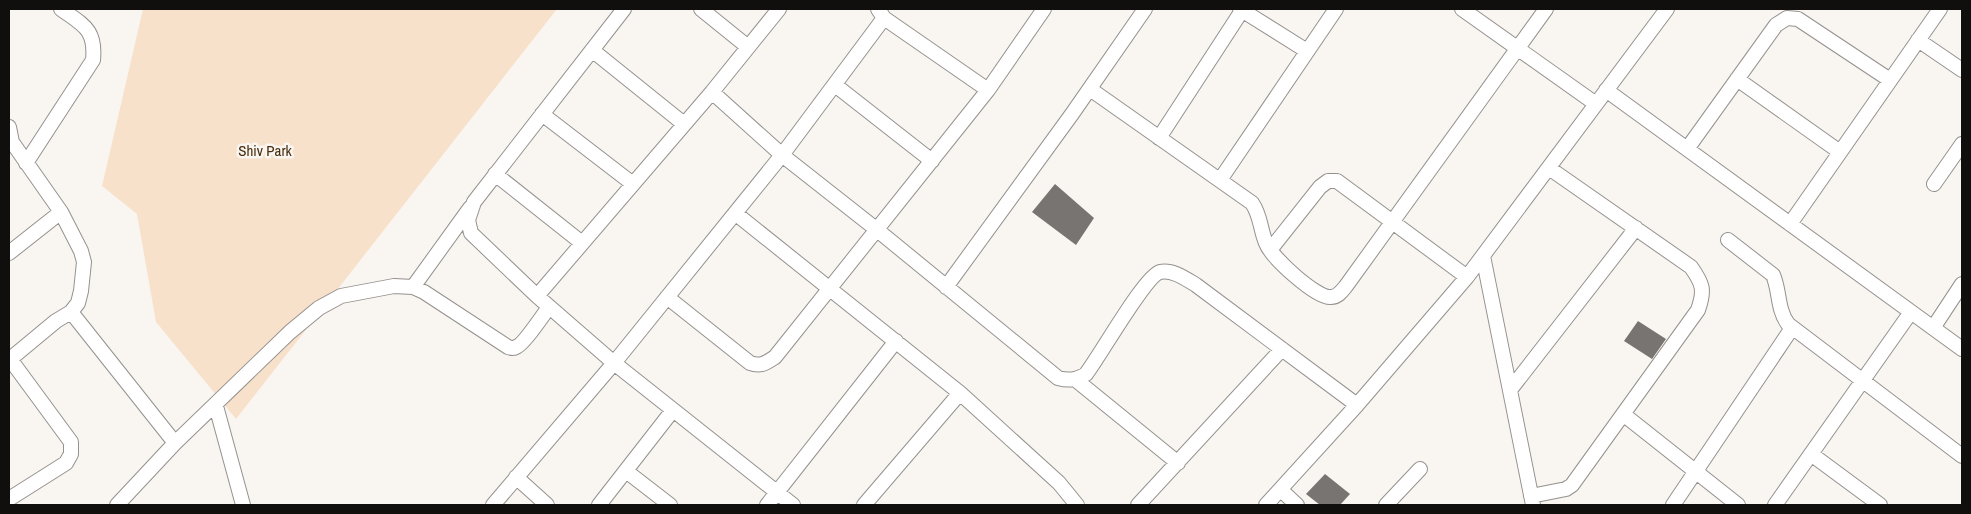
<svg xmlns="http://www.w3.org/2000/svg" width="1971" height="514" font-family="'Archivo Narrow',sans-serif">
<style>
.green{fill:#f8e1cb}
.building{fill:#777471}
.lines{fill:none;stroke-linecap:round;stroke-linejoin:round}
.street-casing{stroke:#95918e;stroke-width:16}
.street{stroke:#fff;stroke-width:14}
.labels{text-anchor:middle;stroke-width:5;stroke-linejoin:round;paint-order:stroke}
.park-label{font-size:15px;fill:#482c0c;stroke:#f9f5f1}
</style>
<rect width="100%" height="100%" fill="#f9f5f1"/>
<path class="green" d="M143,9H557L236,419L156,322L137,214L102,186Z"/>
<path class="building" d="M1055,184L1094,218L1076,245L1032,212Z
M1638,321L1666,339L1652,359L1624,341Z
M1325,474L1350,494L1340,505H1320L1306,494Z"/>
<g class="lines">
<defs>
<path id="street" d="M624,9L474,202L468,220L471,233L537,296L614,363L782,155L884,18
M701,9L748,47
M878,9L884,18L988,90
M1240,9L1307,51
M1462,9L1596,104
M1918,40L1962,70
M592,50L684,124
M1737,79L1840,152
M835,85L932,161
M1090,89L1252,203C1261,216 1260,229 1266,243C1271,257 1317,299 1331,297C1338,297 1342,291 1346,286L1546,9
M1606,90L1962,349
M712,92L782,155L876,229L1058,378C1069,381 1076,380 1086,374C1100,356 1145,276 1160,272C1172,269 1186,279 1196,285L1357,405
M542,114L633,184
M9,127L12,142L61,212L81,251L84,262L81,291L78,303L71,312L56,321L9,360
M1159,138L1243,9
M1687,149L1776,25L1787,18L1798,19L1890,80
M26,163L93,60C96,29 83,25 61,9
M495,174L582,243
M1220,180L1336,9
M1934,184L1962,144
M735,213L960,393L1059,483L1077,505
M1790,224L1940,9
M1728,240L1773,275C1780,291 1777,309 1788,324L1962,456
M1270,250L1320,187L1328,181H1337L1467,277
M9,253L61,212
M1483,256L1533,505
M413,287L470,208
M946,287L1072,114L1145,9
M537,296L712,92L779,9
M667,297L750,363C761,367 766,363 775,357L988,90L1044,9
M71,312L175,443
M1933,328L1962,284
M1076,380L1178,463
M1510,390L1636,228
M216,406L243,505
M1623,414L1738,505
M1811,454L1880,505
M626,471L670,505
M516,477L547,505
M1281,490L1297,505
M1531,496L1566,489L1572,485L1698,310C1705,290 1703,284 1691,267L1549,168
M9,499L66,463L71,454V442L10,359
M117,505L175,443L290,332L319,308L341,296L394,286L413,287L424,292L508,347C511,348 513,349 516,347C523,345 544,314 549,307
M493,505L614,363L793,505
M599,505L673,410
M767,505L896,341
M864,505L960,393
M1138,505L1282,349
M1266,505L1357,405L1467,277L1667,9
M1386,505L1420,469
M1673,505L1792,328
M1775,505L1911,312"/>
</defs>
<use href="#street" class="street-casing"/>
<use href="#street" class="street"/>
</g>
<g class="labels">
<g class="park-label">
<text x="265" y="156">Shiv Park</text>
</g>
</g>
<rect width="1971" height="514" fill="none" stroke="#100f0e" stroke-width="20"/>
</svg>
